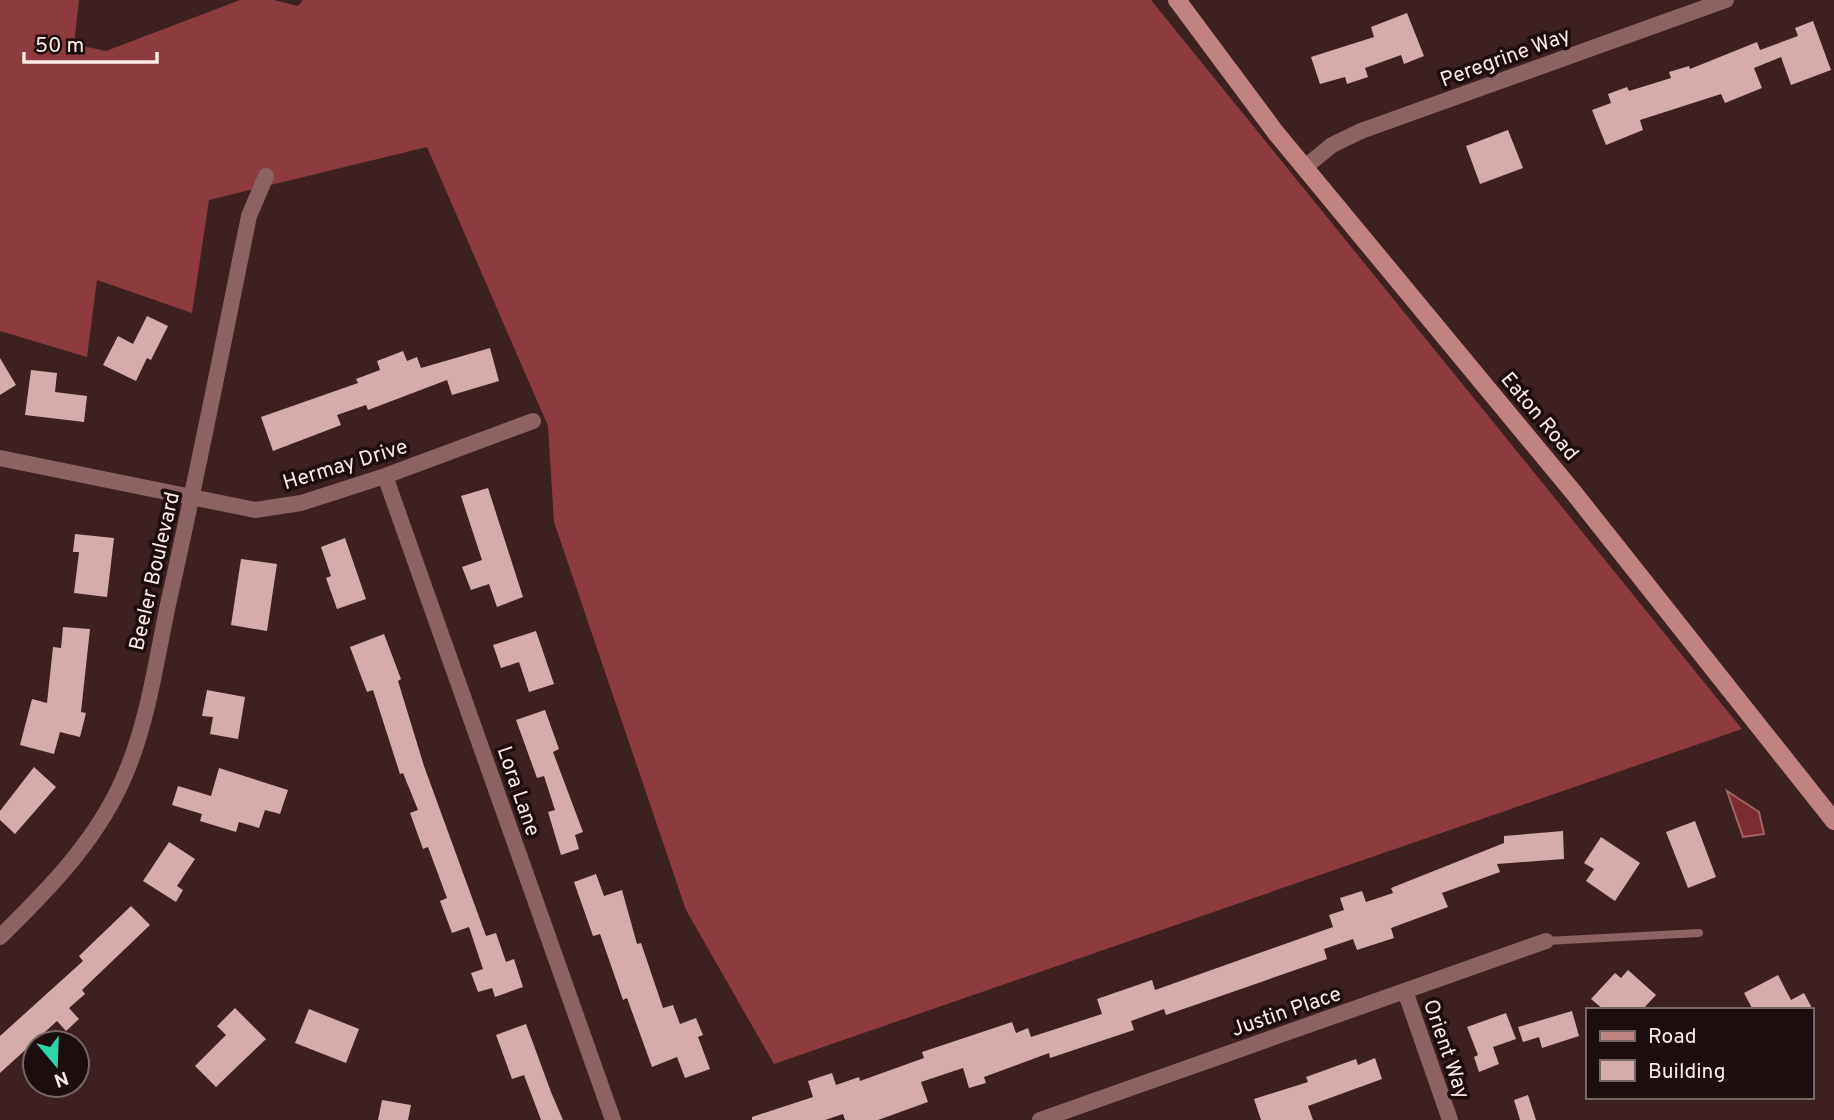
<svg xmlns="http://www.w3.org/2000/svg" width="1834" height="1120" font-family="Overpass,sans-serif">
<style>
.forest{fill:#8d3b3f}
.water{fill:#7c2b30;stroke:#a36468;stroke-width:2}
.building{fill:#d3acab}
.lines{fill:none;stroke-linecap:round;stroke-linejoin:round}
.lane{stroke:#8a6362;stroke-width:8}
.street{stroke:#8a6362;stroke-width:16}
.secondary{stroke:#c08382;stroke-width:18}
.labels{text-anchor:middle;stroke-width:7;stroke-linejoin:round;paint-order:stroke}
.street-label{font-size:21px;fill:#feeae9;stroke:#1c0e0e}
</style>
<rect width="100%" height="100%" fill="#3d2020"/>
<path class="forest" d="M0,0H79L74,44L106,51L240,0H274L298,6L303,0H1151L1742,729L774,1064L686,910L554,522L548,426L427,147L209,200L192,313L97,280L87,357L0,331Z"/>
<path class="water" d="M1727,791L1759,812L1764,834L1743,837Z"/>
<path class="building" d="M1407,13L1424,56L1404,64L1401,55L1365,68L1368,77L1347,84L1345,77L1320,84L1311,57L1374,37L1371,27Z
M1813,21L1831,70L1791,85L1781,57L1754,68L1762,88L1725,103L1721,94L1640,120L1643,130L1606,145L1592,110L1611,103L1608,94L1627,87L1629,91L1671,78L1669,72L1689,66L1690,69L1757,42L1760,50L1798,36L1795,28Z
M1508,130L1523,168L1480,184L1466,146Z
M147,316L168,326L151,360L147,358L136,381L103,365L118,336L133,344Z
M490,348L499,381L452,395L447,380L368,410L366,405L337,415L341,425L273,451L261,417L358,383L356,379L380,370L377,361L403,351L407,361L417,357L421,368Z
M0,358L16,385L0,395Z
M31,370L57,373L55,392L87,396L84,422L25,415Z
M488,488L523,597L497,607L489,584L471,590L462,567L482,560L461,496Z
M75,534L114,538L107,597L74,593L79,552H73Z
M345,538L366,599L337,609L326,578L331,576L321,547Z
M241,559L277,564L267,631L231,625Z
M63,627L90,629L81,712L86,713L80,737L60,732L54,754L20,745L32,699L47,703L53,647L61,648Z
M536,631L554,684L529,692L519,662L501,668L493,645Z
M384,634L401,679L398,681L424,766L486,936L496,933L506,962L514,959L523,987L495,997L492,988L478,992L471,973L483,969L469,927L452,933L440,901L447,898L428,847L423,849L410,813L418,810L403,773L400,774L373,690L367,692L350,647Z
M207,690L245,697L238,739L210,734L213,717L202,716Z
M545,710L559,749L553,752L583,832L575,835L579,849L561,855L548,812L555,810L544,776L537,778L516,720Z
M34,767L56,787L15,834L0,820V811Z
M219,768L288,790L280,814L265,810L259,828L239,822L236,832L200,821L202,814L172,805L178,786L211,796Z
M1695,821L1716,877L1688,888L1666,832Z
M1563,831L1564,859L1497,864L1500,872L1442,893L1448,907L1391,928L1394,938L1357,950L1353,939L1324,949L1327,959L1166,1015L1164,1009L1131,1021L1134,1030L1050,1058L1049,1053L984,1077L986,1083L969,1088L963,1068L921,1082L928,1102L878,1120H845L843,1114L825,1120H752V1117L813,1097L808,1081L832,1073L836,1085L859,1077L860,1081L924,1058L922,1052L1012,1022L1016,1033L1028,1028L1031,1037L1102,1014L1097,999L1152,980L1155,990L1333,927L1329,915L1344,910L1340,898L1362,891L1366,902L1393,893L1391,888L1504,843V836Z
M1601,837L1640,863L1615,901L1586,881L1594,869L1584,863Z
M169,842L195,859L177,886L183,890L176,902L143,881Z
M596,874L604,896L622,890L637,944L641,943L663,1008L673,1005L680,1024L696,1018L703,1035L698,1037L710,1069L685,1078L677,1057L652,1067L627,998L623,1000L600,934L593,936L574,882Z
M131,906L150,925L82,990L85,994L69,1008L79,1019L66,1031L57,1021L0,1073V1036L83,961L79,956Z
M1628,970L1656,995L1642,1010H1604L1591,999L1615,973L1621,978Z
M1778,975L1791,1000L1804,993L1813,1010H1753L1744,993Z
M235,1008L266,1039L216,1087L195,1066L226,1035L217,1026Z
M309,1009L359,1029L346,1063L295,1043Z
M1572,1011L1579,1036L1542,1048L1539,1037L1523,1042L1518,1027Z
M1506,1013L1516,1039L1493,1047L1499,1064L1479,1072L1474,1057L1478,1055L1467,1027Z
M526,1024L551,1092L563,1120H541L524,1075L512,1079L496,1035Z
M1375,1058L1382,1079L1308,1106L1313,1120H1261L1254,1099L1308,1082L1306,1077L1356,1059L1358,1065Z
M1528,1095L1536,1120H1520L1514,1100Z
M382,1100L411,1105L408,1120H378Z"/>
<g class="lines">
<path class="lane" d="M1546,941L1699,933"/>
<path class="street" d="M1305,167L1332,145L1361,131L1726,0
M0,458L255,510L301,503L385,476L533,421
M385,476L613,1120
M0,937C50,888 101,836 127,770C149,717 157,655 169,600C198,472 223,344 249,216L266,176
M1405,991L1450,1120
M1040,1120L1546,941"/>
<path class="secondary" d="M1177,0L1276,133L1574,493L1834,821"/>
</g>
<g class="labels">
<g class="street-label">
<text transform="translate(1505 57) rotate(-20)" y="7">Peregrine Way</text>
<text transform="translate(1540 416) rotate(50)" y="7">Eaton Road</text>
<text transform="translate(345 464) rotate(-17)" y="7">Hermay Drive</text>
<text transform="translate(154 571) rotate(-77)" y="7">Beeler Boulevard</text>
<text transform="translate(519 791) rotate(71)" y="7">Lora Lane</text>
<text transform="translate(1286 1011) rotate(-19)" y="7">Justin Place</text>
<text transform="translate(1447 1049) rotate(71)" y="7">Orient Way</text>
</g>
</g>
<rect x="1586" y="1008" width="228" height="91" fill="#1c0e0e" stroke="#766666" stroke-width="2"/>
<rect x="1600" y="1031" width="35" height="10" fill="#c08382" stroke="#766666" stroke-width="2"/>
<text x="1648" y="1043" font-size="21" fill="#feeae9">Road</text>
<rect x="1600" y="1060" width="35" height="21" fill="#d3acab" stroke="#766666" stroke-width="2"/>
<text x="1648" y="1078" font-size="21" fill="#feeae9">Building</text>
<g transform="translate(56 1064) rotate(161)"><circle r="33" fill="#1c0e0e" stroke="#766666" stroke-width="2"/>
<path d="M0-5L12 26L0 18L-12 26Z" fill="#30d4a9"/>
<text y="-10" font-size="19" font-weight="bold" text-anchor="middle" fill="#feeae9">N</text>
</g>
<path d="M24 52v10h133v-10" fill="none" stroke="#feeae9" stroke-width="3.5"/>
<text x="35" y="52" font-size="21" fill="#feeae9" stroke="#1c0e0e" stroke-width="5" paint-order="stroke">50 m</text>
</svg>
